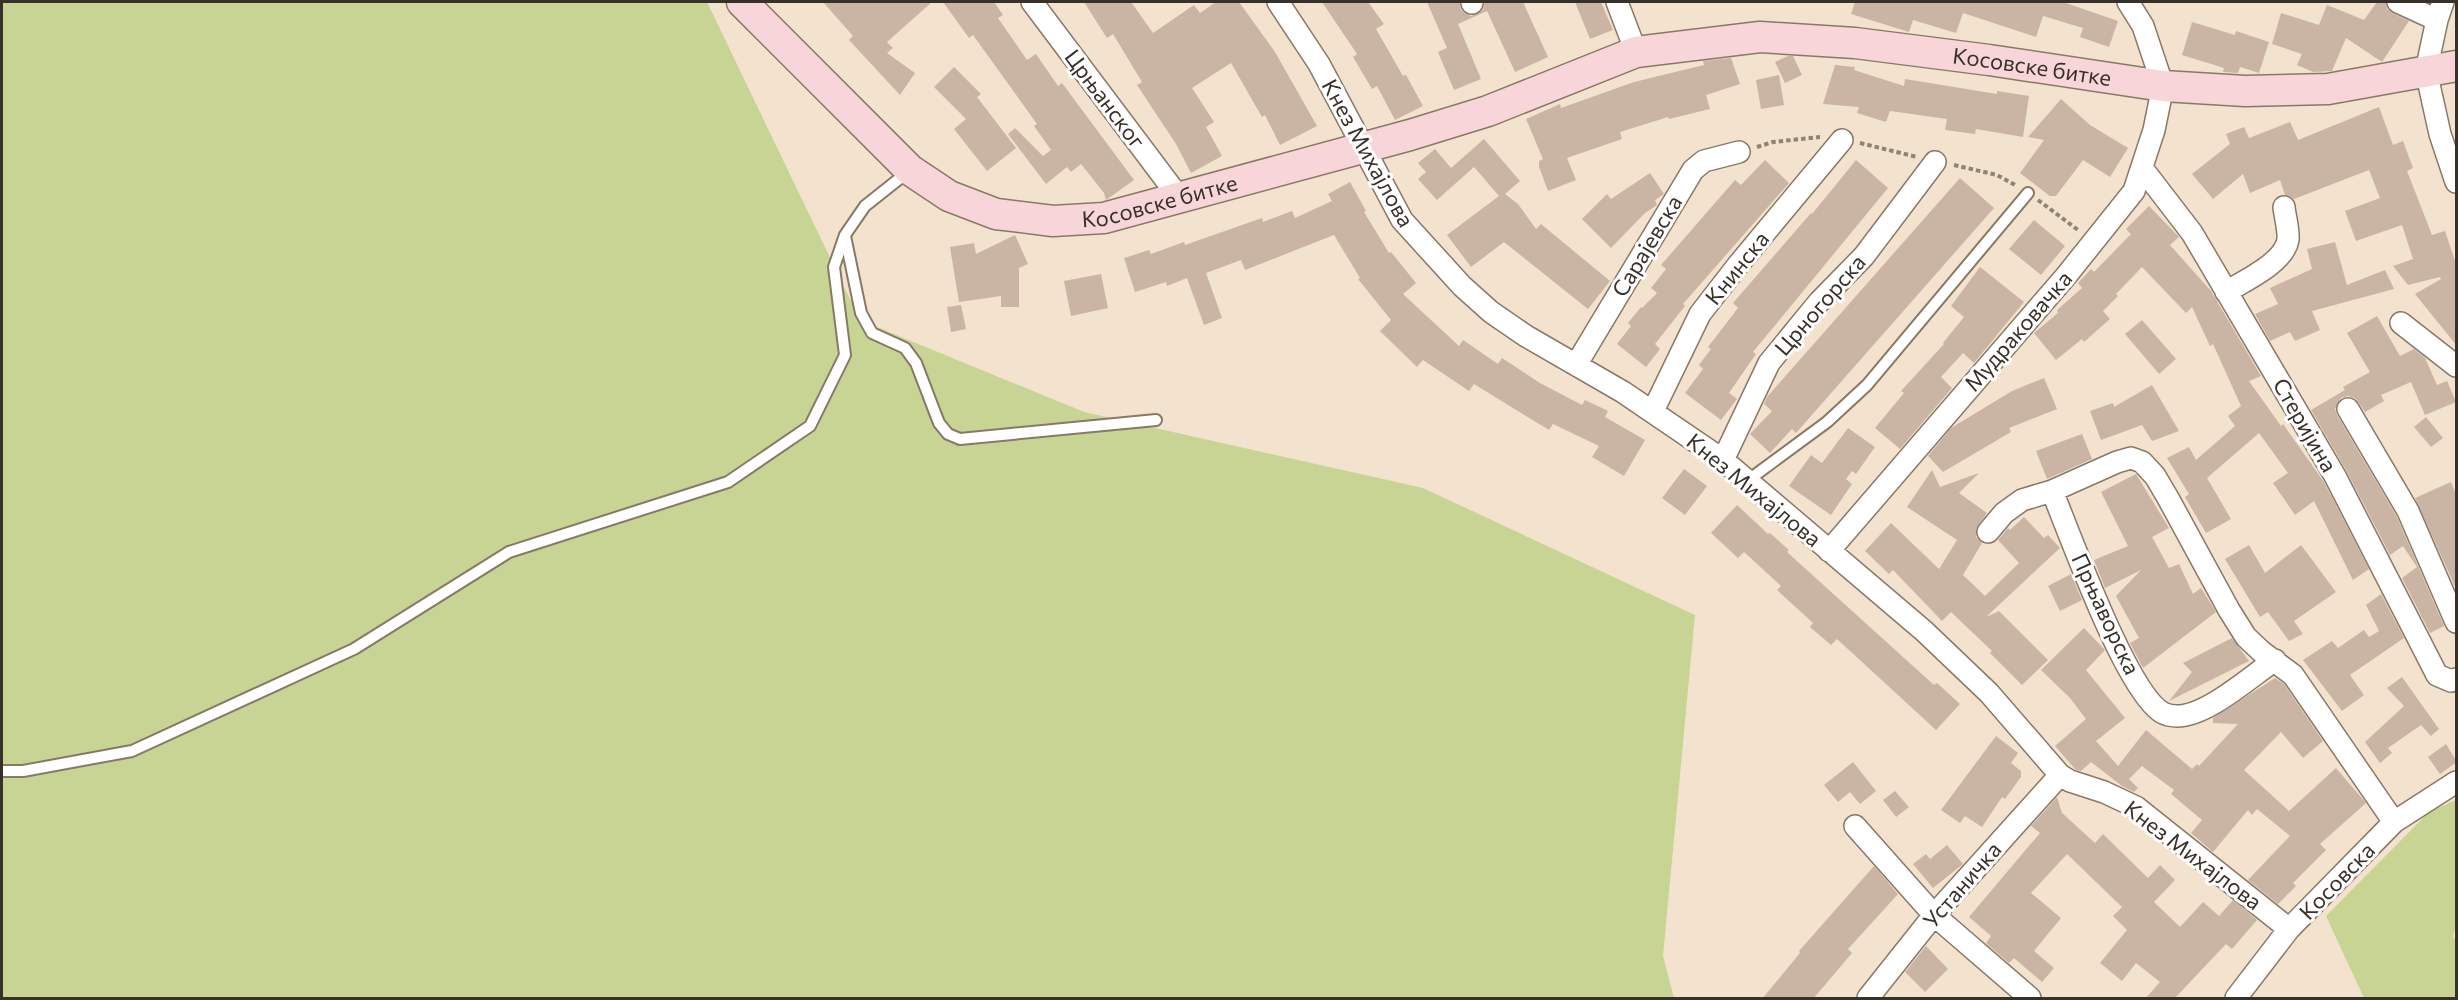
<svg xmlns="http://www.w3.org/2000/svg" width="2458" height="1000" font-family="Commissioner,sans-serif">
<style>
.green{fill:#c7d493}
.building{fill:#cab5a5}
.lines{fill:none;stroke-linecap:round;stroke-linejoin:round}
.lane-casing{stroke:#887967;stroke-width:14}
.street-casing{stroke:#887967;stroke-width:24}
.secondary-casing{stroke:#887967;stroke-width:33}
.path{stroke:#8f8375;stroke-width:4;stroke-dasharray:4.5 3;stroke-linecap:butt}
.lane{stroke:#fff;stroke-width:10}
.street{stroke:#fff;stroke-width:21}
.secondary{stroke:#f8d5d8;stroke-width:30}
.labels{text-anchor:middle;stroke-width:6;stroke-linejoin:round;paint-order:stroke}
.street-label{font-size:22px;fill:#373129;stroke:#fff}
</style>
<rect width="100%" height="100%" fill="#f3e2cd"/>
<path class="green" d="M2,2H707L860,320L1084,412L1423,488L1695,615L1663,956L1674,998H2Z
M2456,800V927L2453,936L2456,942V998H2364L2326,916L2429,812Z"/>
<path class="building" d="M823,2H932L887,42L893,48L887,53L915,73L900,95L849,40L853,36Z
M943,2H994L1003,15L998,18L1027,60L1036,54L1058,86L1062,83L1134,180L1106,200L1104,193L1081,164L1071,172L1067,167L1046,184L1008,134L1015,128L1043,156L1051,150L1034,126L1037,124L973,35L969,38Z
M1084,2H1131L1153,33L1194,5L1200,13L1216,2H1239L1275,52L1317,126L1280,145L1265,115L1262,117L1231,63L1192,88L1214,122L1206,127L1222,156L1191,173L1176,144L1137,85L1142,82L1113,34L1107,38Z
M1322,2H1368L1384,24L1376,29L1403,76L1406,75L1423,106L1395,120L1377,86L1372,89L1353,57L1357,54Z
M1427,2H1459L1461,10L1471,16L1483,10L1485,2H1523L1548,57L1515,72L1487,11L1458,24L1481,79L1454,90L1438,52L1447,48Z
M1575,2H1601L1613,30L1590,39Z
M1855,2H2063L2118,21L2109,47L2080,37L2083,28L2043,16L2036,37L1963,13L1956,33L1913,20L1909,32L1851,14Z
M2377,2H2386L2387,9L2392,13L2409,21L2382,62L2346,38L2332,71L2313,72L2297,65L2302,54L2272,44L2281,13L2319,25L2327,5L2364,20Z
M2192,22L2235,35L2236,31L2269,42L2259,73L2240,67L2238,73L2223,72L2224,68L2182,55Z
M1788,56H1793L1802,75L1785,83L1775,62Z
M1731,58L1740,84L1706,95L1710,109L1669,119L1668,117L1620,132L1622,139L1567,158L1576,180L1548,191L1539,167V161L1543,159L1526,119L1560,104L1561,108L1634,82L1704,65L1703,61Z
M1835,65L1855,67L1854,70L1904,86L1905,79L1997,94V91L2029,96L2023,137L1976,129L1975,134L1945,130L1947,119L1890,111L1886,122L1857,113L1859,107L1823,104Z
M954,67L981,94L977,97L1016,148L987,171L954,129L966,119L934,87Z
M1779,75L1784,105L1761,109L1756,80Z
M2061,99L2090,125L2128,148L2110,177L2083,160L2056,196H2050L2020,173L2044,140L2028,137Z
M2379,107L2393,145L2403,141L2413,168L2407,171L2432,235L2445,231L2457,267V346L2415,294L2441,279L2440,277L2408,285L2393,266L2413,259L2402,225L2356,241L2345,211L2380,198L2369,170L2294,199L2285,195L2280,180L2250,193L2243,174L2213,199L2192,174L2230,144L2226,134L2244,127L2249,138L2290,122L2298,140Z
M1484,139L1520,181L1505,194L1518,204L1536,229L1541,224L1610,281L1588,309L1504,242L1471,267L1447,235L1499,196L1474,167L1437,200L1418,179L1426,172L1418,163L1435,149L1451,168Z
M1765,160L1789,183L1683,304L1685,306L1655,344L1660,349L1646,367L1617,344L1631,326L1628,323L1641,307L1642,308L1657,293L1651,288L1666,269L1661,265L1735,180L1741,185Z
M1856,160L1888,188L1753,352L1756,354L1729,393L1737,399L1721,420L1685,393L1703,369L1699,365L1711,349L1708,347L1738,308L1733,303L1811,213L1812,214Z
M1650,173L1664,194L1655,200L1657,205L1645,213L1611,248L1582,219L1607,194L1611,199Z
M1960,178L1994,208L1796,433L1792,429L1770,453L1750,434L1772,411L1764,404L1767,397Z
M1350,182L1366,211L1364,212L1389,253L1391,252L1416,283L1403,294L1459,346L1463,340L1498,364L1502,358L1540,383L1582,405L1585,400L1608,411L1605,417L1645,440L1624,476L1592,457L1599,446L1553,424L1549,430L1474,384L1469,391L1423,360L1417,367L1380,331L1391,320L1358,279L1360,278L1334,235L1245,270L1241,260L1206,273L1222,318L1204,325L1187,278L1167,286L1166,282L1135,292L1124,258L1149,250L1151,254L1184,242L1185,245L1262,218L1263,222L1292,211L1295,218L1332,201L1328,194Z
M2149,206L2179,237L2170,245L2211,291L2261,376L2249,381L2281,426L2283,424L2324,482L2369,569L2353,580L2314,501L2295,515L2273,483L2288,473L2259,433L2207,478L2231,519L2206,533L2185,497L2189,494L2167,458L2189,447L2196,460L2235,426L2228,416L2241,406L2213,344L2210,346L2192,307L2186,313L2142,267L2116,294L2118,296L2103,311L2110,319L2084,342L2082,339L2056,360L2034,333L2058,313L2057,310L2082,288L2078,283L2091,269L2094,272L2131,234L2126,229Z
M2034,220L2065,246L2041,275L2009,249Z
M1015,235L1028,264L1019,268V307H1001V296L959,302L950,247L974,243L976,254Z
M2335,242L2347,285L2385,270L2394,289L2312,311L2320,330L2295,341L2290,332L2270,341L2255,314L2278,304L2270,288L2312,269L2307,249Z
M1980,267L2024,302L1974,363L1963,353L1941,377L1952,388L1900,449L1875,428L1904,393L1901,391L1944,344L1943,343L1964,317L1951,306Z
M1101,274L1108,308L1071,316L1064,281Z
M961,305L966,329L951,332L947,307Z
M2377,316L2400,356L2414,349L2425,358L2437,385L2447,381L2456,402L2425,415L2411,382L2381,395L2384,401L2365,412L2355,398L2348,396L2341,398L2335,409L2337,415L2397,517L2444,626L2430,633L2402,578L2417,567L2403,546L2390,555L2346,470L2311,410L2345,390L2343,387L2370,372L2347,333Z
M2142,320L2176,359L2159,374L2125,334Z
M2044,378L2057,409L2009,428L2011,432L1943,472L1928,456L1951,428L2012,391Z
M2152,385L2179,431L2152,441L2142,425L2101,440L2090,411L2113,403L2114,407Z
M2426,417L2443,438L2431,447L2414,427Z
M1848,428L1875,447L1856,474L1852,471L1846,479L1852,484L1831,515L1789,486L1811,455L1822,463Z
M2082,434L2092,459L2047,479L2036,451Z
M1684,469L1707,486L1685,515L1662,498Z
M1932,470L1940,487L1979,473L1959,493L1987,513L1976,529V537L1982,543L1963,575L1985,596L2019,563L1998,540L2008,528L2010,530L2024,517L2044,538L2048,535L2060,548L1986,617L1999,611L2048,660L2022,685L1990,653L1992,651L1951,612L1942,621L1893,570L1889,574L1865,551L1891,523L1939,569L1957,540L1907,507Z
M2136,474L2169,528L2152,537L2169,568L2179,564L2193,594L2201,588L2216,612L2143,668L2130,643L2139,638L2116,596L2141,570L2105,588L2094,560L2128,546L2101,492Z
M2451,482L2457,497V591L2415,498Z
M1737,505L1768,534L1770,533L1789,550L1787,552L1934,685L1937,683L1960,704L1936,730L1837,639L1831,645L1810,627L1813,623L1777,590L1781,586L1744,552L1738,558L1711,533Z
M2249,545L2265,573L2301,545L2336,592L2294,621L2303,634L2289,641L2268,612L2260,617L2225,559Z
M2071,574L2082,600L2060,611L2048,586Z
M2381,594L2404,638L2350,675L2364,695L2342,711L2303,660L2332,641L2338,648L2364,630L2369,637L2379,631L2366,605Z
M2084,628L2105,650L2086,670L2125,718L2096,741L2118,766L2146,730L2192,769L2197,764L2199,766L2238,724L2213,723V718L2275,678L2284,684L2323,741L2303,758L2281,732L2244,770L2289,811L2336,768L2366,803L2320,844L2326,850L2293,883L2296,886L2278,904L2248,880L2290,836L2257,809L2252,815L2248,810L2213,852L2191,833L2202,820L2171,794L2174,790L2142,766L2129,779L2138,788L2134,792L2122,786L2091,762L2081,771L2076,770L2055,746L2086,719L2070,698L2041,670Z
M2232,638L2249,661L2169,701L2192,672L2183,663Z
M2402,677L2439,729L2431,736L2421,725L2388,748L2392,753L2380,763L2365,742L2404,706L2387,688Z
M1996,736L2018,753L2011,763L2021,771V777L2005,799L2002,797L1982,827L1965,816L1960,823L1941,810Z
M2446,744L2457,762L2440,774L2428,757Z
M1853,762L1876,791L1860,804L1850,792L1838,802L1824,785Z
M1895,791L1909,807L1896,817L1883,800Z
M2057,797L2062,813L2095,843L2103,834L2148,878L2160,865L2175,880L2154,902L2180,927L2203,902L2219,916L2233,900L2257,920L2232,949L2226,944L2174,999H2145L2160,982L2136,963L2122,981L2100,963L2127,930L2113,916L2122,907L2067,854L2031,893L2061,918L2034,951L2054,968L2042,982L2014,958L2009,963L1986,943L1991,936L1969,917L2040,833L2031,826Z
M1947,845L1963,864L1933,888L1913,864L1926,854L1930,859Z
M1874,866L1898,894L1848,949L1852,953L1813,999H1762L1800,953L1799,951Z
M1926,946L1948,969L1925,992L1905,972Z"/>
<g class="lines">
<defs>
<path id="lane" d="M845,236L861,313L872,333L905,348L916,363L939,423L948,434L960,439L1156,420
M1747,481L1827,422L1867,385L2028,193
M2,771H23L132,751L354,649L509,552L728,482L810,426L845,355L834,267L845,235L865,206L909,171"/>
<path id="street" d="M1032,2L1178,196
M1278,2L1319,64L1402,220L1462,286L1491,312L1526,336L1623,392L1723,460L1924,631L1989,693L2060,775L2070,781L2104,792L2136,807L2289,929
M1472,2V3
M1617,2L1636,52
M2398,2L2437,20
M2443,2L2437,20L2426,71L2440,134L2456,182
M2142,168L2192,233L2335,476L2437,675L2451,681L2456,679
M2226,292C2244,281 2284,263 2288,240C2289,230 2285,217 2284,207
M2401,323L2456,366
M1576,365L1693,170L1704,161L1739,152
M2348,409L2408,511L2456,622
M1653,411L1700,314L1738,265L1842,140
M1723,460L1769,363L1819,302L1864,256L1935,162
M2052,491C2070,534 2127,694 2163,713C2167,715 2173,716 2177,716C2207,716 2250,677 2275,660
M1988,532L2004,513L2022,500L2052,491L2117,462L2131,458L2142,462L2155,476L2168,498L2229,610L2246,637L2262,652L2293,675L2394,822
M1829,551L2066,276L2134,191L2154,130L2163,86L2143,26L2128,2
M1855,826L1934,915L2030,998
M1868,998L1934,915L2060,775
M2236,998L2289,929L2394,822L2456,782"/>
<g id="secondary">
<path id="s1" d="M742,2L910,170L949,196L996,214L1053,221L1104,218L1410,135L1488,111L1636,52L1760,37L1855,43L1989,60L2163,86L2245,91L2328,89L2456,66"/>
</g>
</defs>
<use href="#lane" class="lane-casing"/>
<use href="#street" class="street-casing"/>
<use href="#secondary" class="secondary-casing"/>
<path class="path" d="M1860,143L1917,157
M1757,147L1773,142L1820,137
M1954,165L1997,175L2017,186
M2038,200L2078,230"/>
<use href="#lane" class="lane"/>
<use href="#street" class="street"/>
<use href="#secondary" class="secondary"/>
</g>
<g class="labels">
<g class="street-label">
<text dy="8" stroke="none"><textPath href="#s1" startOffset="1400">Косовске битке</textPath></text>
<text transform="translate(1105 99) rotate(53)" y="8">Црњанског</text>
<text transform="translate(1368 153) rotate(61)" y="8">Кнез Михајлова</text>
<text dy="8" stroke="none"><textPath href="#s1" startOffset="501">Косовске битке</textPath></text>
<text transform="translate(1647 246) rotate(-59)" y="8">Сарајевска</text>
<text transform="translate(1737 268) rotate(-51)" y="8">Книнска</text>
<text transform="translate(1820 305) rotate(-49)" y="8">Црногорска</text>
<text transform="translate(2018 331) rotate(-49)" y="8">Мудраковачка</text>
<text transform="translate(2305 425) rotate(60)" y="8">Стеријина</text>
<text transform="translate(1754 490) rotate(39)" y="8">Кнез Михајлова</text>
<text transform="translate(2106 614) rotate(65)" y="8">Прњаворска</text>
<text transform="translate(2193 855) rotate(37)" y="8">Кнез Михајлова</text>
<text transform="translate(2337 881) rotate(-46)" y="8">Косовска</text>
<text transform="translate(1962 885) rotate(-49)" y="8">Устаничка</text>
</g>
</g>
<rect width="2458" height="1000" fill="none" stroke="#373129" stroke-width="6"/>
</svg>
